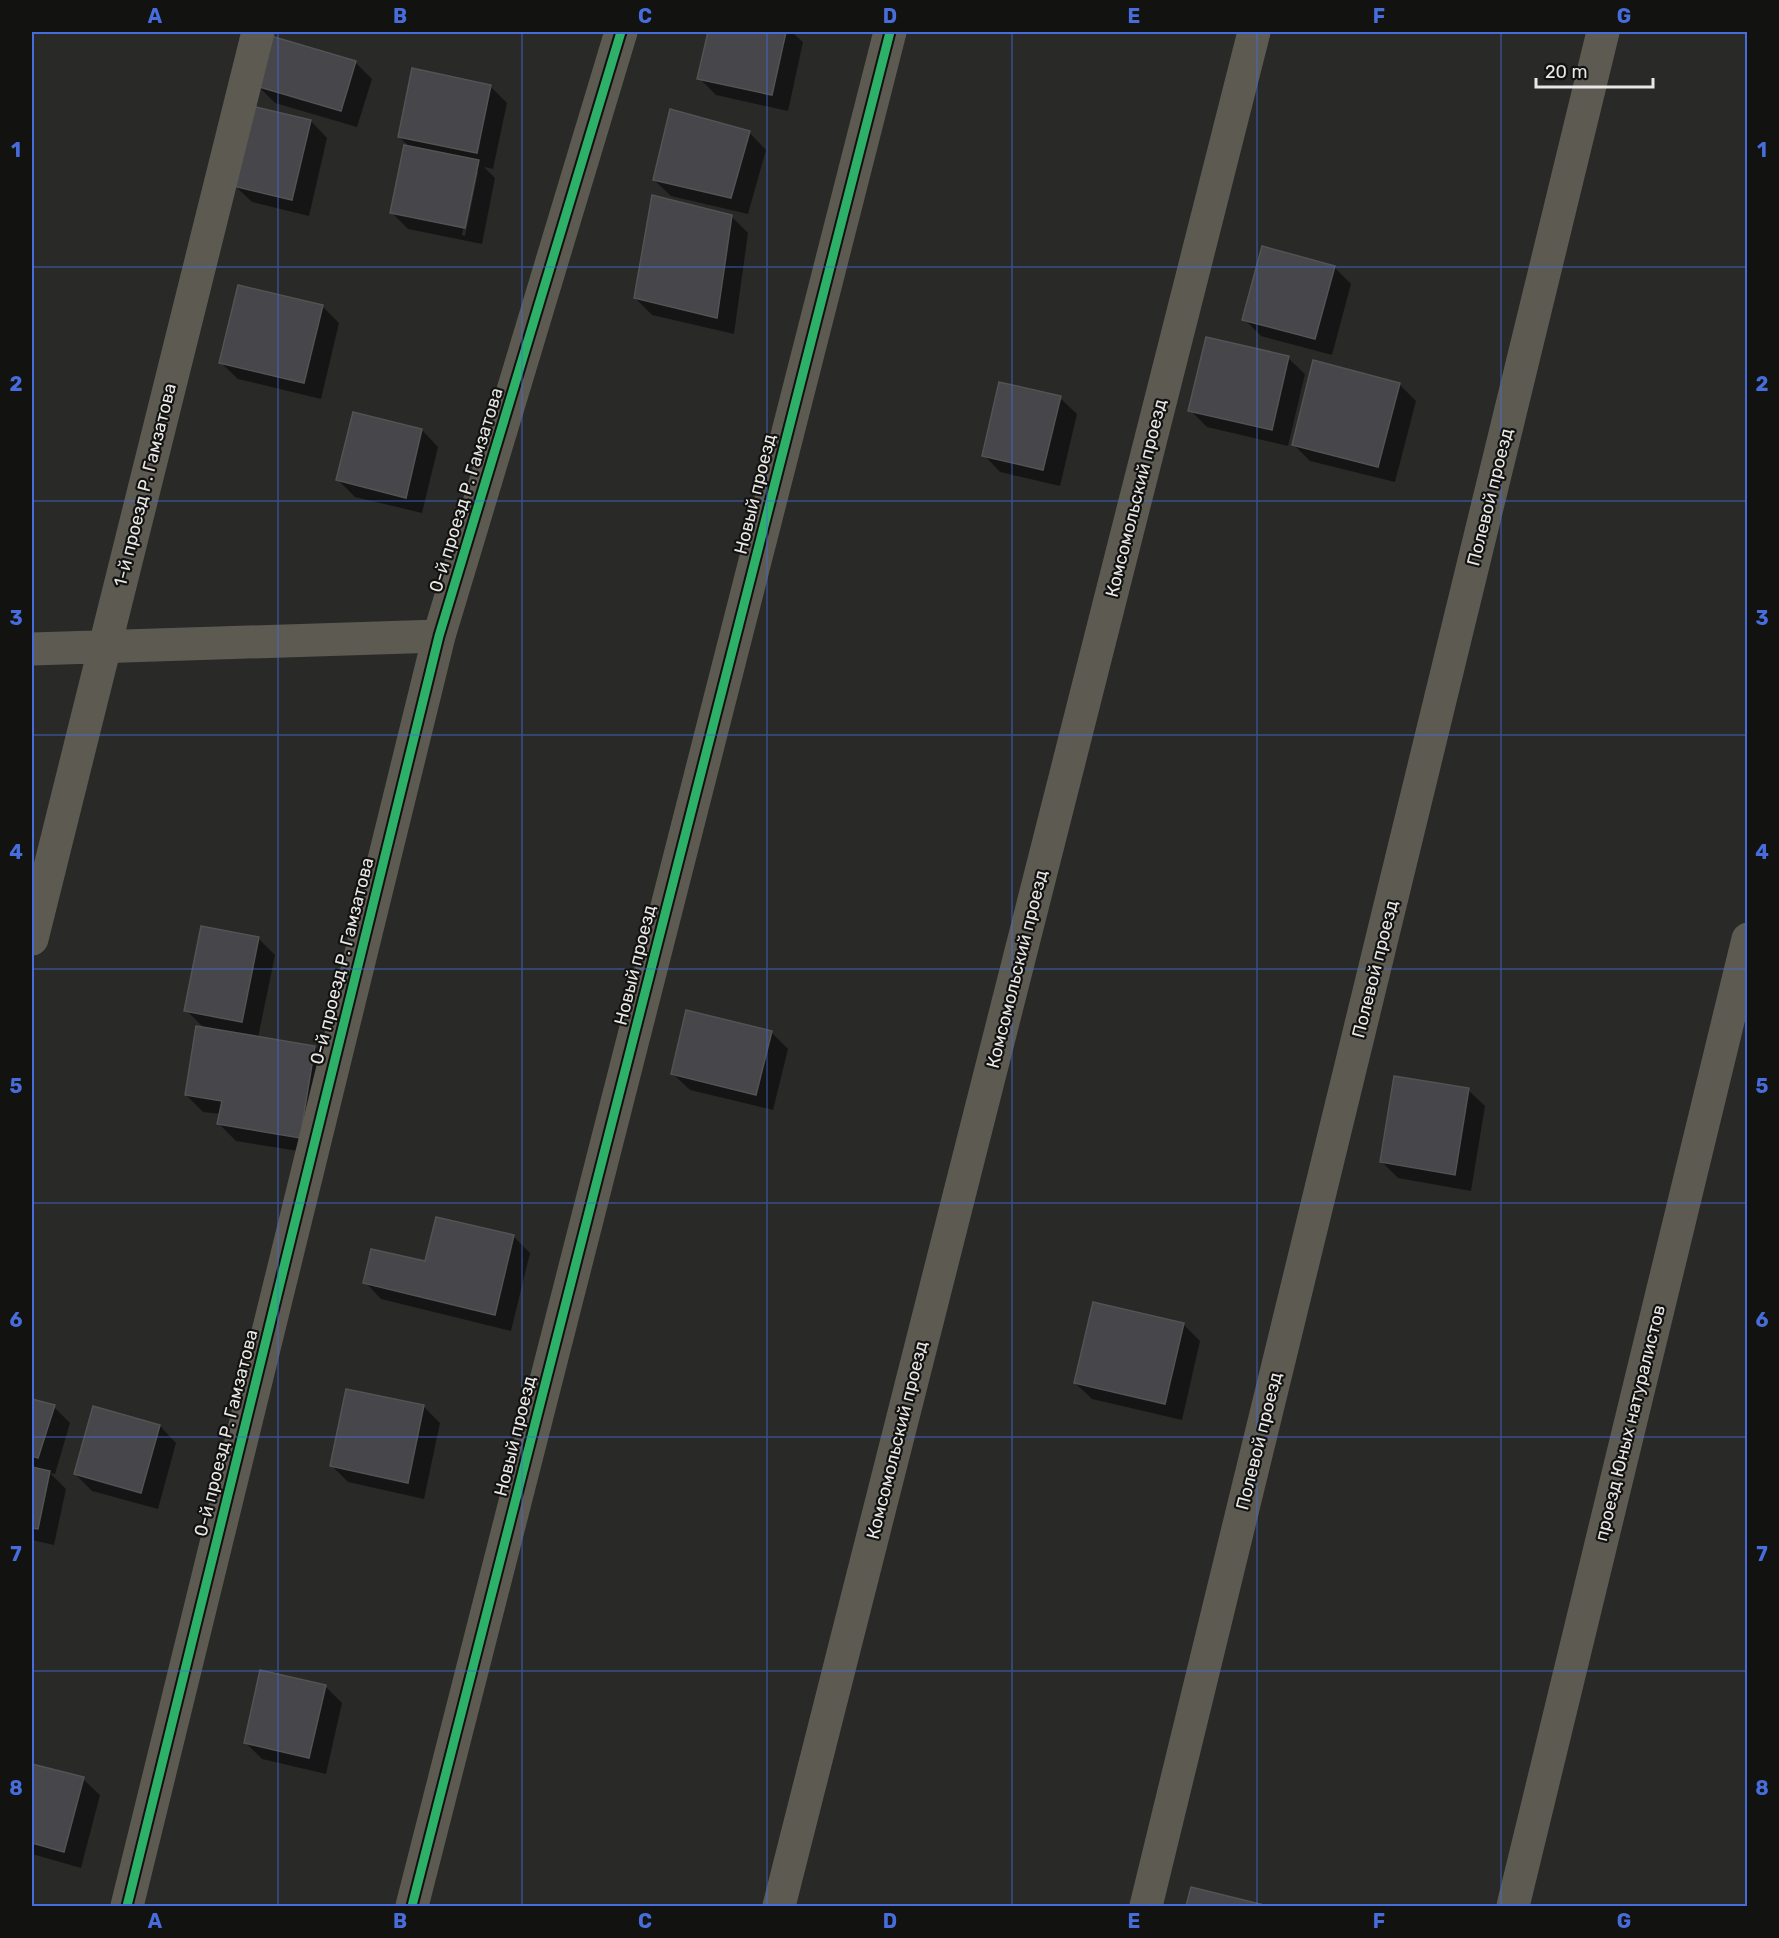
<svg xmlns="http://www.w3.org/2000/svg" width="1779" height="1938" font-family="Rubik,sans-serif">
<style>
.shadow{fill:#0007;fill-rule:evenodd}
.building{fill:#46464b;stroke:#535353;stroke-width:1.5}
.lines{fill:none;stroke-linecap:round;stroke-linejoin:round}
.street{stroke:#5d5a52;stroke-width:33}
.cycleway-casing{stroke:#121211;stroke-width:13}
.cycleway{stroke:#2db169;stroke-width:9}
.grid{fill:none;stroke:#466ddb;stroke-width:1.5;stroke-opacity:0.55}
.labels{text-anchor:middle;stroke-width:4.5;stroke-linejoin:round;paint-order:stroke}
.street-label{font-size:18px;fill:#e9e8e7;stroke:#121211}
.neatline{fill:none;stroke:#466ddb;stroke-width:2}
.grid-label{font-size:20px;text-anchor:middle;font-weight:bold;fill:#466ddb}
</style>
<rect width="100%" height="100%" fill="#292928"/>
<path class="shadow" d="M710,32H792L803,42L788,111L716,95L699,78Z
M355,62L372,79L357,127L275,103L258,86Z
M490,86L507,103L493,169L484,167L495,178L482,244L408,229L392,213L410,147L399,137ZM475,172H478L465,236L462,235Z
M253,108L311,121L327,138L309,216L252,202L235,186Z
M671,110L750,133L766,150L748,214L671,196L654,180Z
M731,216L748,233L734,334L652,315L635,298Z
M1334,267L1351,284L1332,355L1261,336L1244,319Z
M322,306L339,323L321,399L238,379L221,363Z
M1288,358L1305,374L1288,446L1207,427L1190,410Z
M1399,384L1416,401L1395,482L1310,461L1293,444Z
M1060,398L1077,414L1060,486L1000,472L984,455Z
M422,430L438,447L422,513L355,497L338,480Z
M258,938L275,955L258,1038L315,1047L331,1064L317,1154L236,1141L219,1124L221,1114L203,1112L186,1095L205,1029L186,1010Z
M771,1032L788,1049L773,1110L690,1090L673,1074Z
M1468,1090L1485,1106L1471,1191L1398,1178L1381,1161Z
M513,1236L530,1253L511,1331L381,1299L365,1282Z
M1183,1324L1200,1341L1182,1420L1092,1399L1075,1383Z
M32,1400L54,1407L70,1423L55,1474L50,1473L66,1489L54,1545L32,1540Z
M424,1407L440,1423L424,1499L348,1482L331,1465Z
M160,1426L176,1443L158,1509L92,1491L75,1474Z
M325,1686L342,1703L326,1774L262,1759L245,1742Z
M32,1765L83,1779L100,1795L81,1868L32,1854Z
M1192,1889L1262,1906H1187Z"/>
<path class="building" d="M708,32H786L772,95L697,79Z
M271,36L356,61L341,111L256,86Z
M412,68L491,85L477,153L398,137Z
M252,106L311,120L292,200L233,186Z
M670,109L750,131L731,198L653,180Z
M404,145L479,160L465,228L390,213Z
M652,195L732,215L717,318L634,298Z
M1262,246L1335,266L1315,339L1242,320Z
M238,285L323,305L304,383L219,363Z
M1206,337L1289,356L1272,430L1188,411Z
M1313,360L1400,383L1378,467L1292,445Z
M999,382L1061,396L1043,470L982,456Z
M353,412L422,429L406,498L336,480Z
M201,926L259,937L242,1022L184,1011Z
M686,1010L772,1031L756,1095L671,1074Z
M196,1026L315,1046L300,1138L217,1124L222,1101L185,1095Z
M1394,1076L1469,1088L1455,1175L1380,1162Z
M436,1217L514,1235L495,1315L363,1283L371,1249L425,1261Z
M1093,1302L1184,1323L1165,1404L1074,1383Z
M346,1389L424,1405L408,1483L330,1466Z
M32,1399L55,1405L38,1458L32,1456Z
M93,1406L160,1425L141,1493L74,1474Z
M32,1467L50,1471L38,1529L32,1528Z
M260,1670L326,1685L309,1758L244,1743Z
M32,1764L84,1777L64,1852L32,1843Z
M1191,1887L1268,1906H1186Z"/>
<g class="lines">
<path class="street" d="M32,649L439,636
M32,939L258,32
M127,1906L439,636L621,32
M412,1906L890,32
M779,1906L1254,32
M1146,1906L1603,32
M1513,1906L1748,939"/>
<defs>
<path id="cycleway" d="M127,1906L439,636L621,32
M412,1906L890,32"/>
</defs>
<use href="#cycleway" class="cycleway-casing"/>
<use href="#cycleway" class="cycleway"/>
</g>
<path class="grid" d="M278,32V1906M522,32V1906M767,32V1906M1012,32V1906M1257,32V1906M1501,32V1906M32,267H1748M32,501H1748M32,735H1748M32,969H1748M32,1203H1748M32,1437H1748M32,1671H1748"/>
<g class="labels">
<g class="street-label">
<text transform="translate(145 485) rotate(-76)" y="6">1-й проезд Р. Гамзатова</text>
<text transform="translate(466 490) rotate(-73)" y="6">0-й проезд Р. Гамзатова</text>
<text transform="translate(755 494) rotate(-76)" y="6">Новый проезд</text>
<text transform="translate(1490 497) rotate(-76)" y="6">Полевой проезд</text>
<text transform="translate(1136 498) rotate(-76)" y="6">Комсомольский проезд</text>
<text transform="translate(342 961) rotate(-76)" y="6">0-й проезд Р. Гамзатова</text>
<text transform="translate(635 965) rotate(-76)" y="6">Новый проезд</text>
<text transform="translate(1017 969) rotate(-76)" y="6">Комсомольский проезд</text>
<text transform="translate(1375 969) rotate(-76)" y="6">Полевой проезд</text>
<text transform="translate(1630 1423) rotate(-76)" y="6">проезд Юных натуралистов</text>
<text transform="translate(226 1433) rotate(-76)" y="6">0-й проезд Р. Гамзатова</text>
<text transform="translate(515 1436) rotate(-76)" y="6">Новый проезд</text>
<text transform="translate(897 1440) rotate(-76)" y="6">Комсомольский проезд</text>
<text transform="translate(1259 1441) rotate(-76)" y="6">Полевой проезд</text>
</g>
</g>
<rect width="1779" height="1938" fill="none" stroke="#121211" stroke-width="66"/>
<path d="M1536 78v9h117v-9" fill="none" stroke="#e9e8e7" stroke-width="3"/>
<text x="1545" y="78" font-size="18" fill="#e9e8e7" stroke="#121211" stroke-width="4.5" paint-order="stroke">20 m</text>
<rect x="33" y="33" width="1713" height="1872" class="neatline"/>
<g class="grid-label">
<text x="155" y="23">A</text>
<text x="400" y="23">B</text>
<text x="645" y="23">C</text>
<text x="890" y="23">D</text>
<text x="1134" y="23">E</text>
<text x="1379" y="23">F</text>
<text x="1624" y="23">G</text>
<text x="16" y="157">1</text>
<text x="1762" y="157">1</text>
<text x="16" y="391">2</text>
<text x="1762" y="391">2</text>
<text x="16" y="625">3</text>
<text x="1762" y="625">3</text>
<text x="16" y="859">4</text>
<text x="1762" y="859">4</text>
<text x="16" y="1093">5</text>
<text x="1762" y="1093">5</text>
<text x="16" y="1327">6</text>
<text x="1762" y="1327">6</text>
<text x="16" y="1561">7</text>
<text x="1762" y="1561">7</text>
<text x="16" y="1795">8</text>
<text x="1762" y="1795">8</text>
<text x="155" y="1928">A</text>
<text x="400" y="1928">B</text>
<text x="645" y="1928">C</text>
<text x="890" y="1928">D</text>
<text x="1134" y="1928">E</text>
<text x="1379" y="1928">F</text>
<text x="1624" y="1928">G</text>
</g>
</svg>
